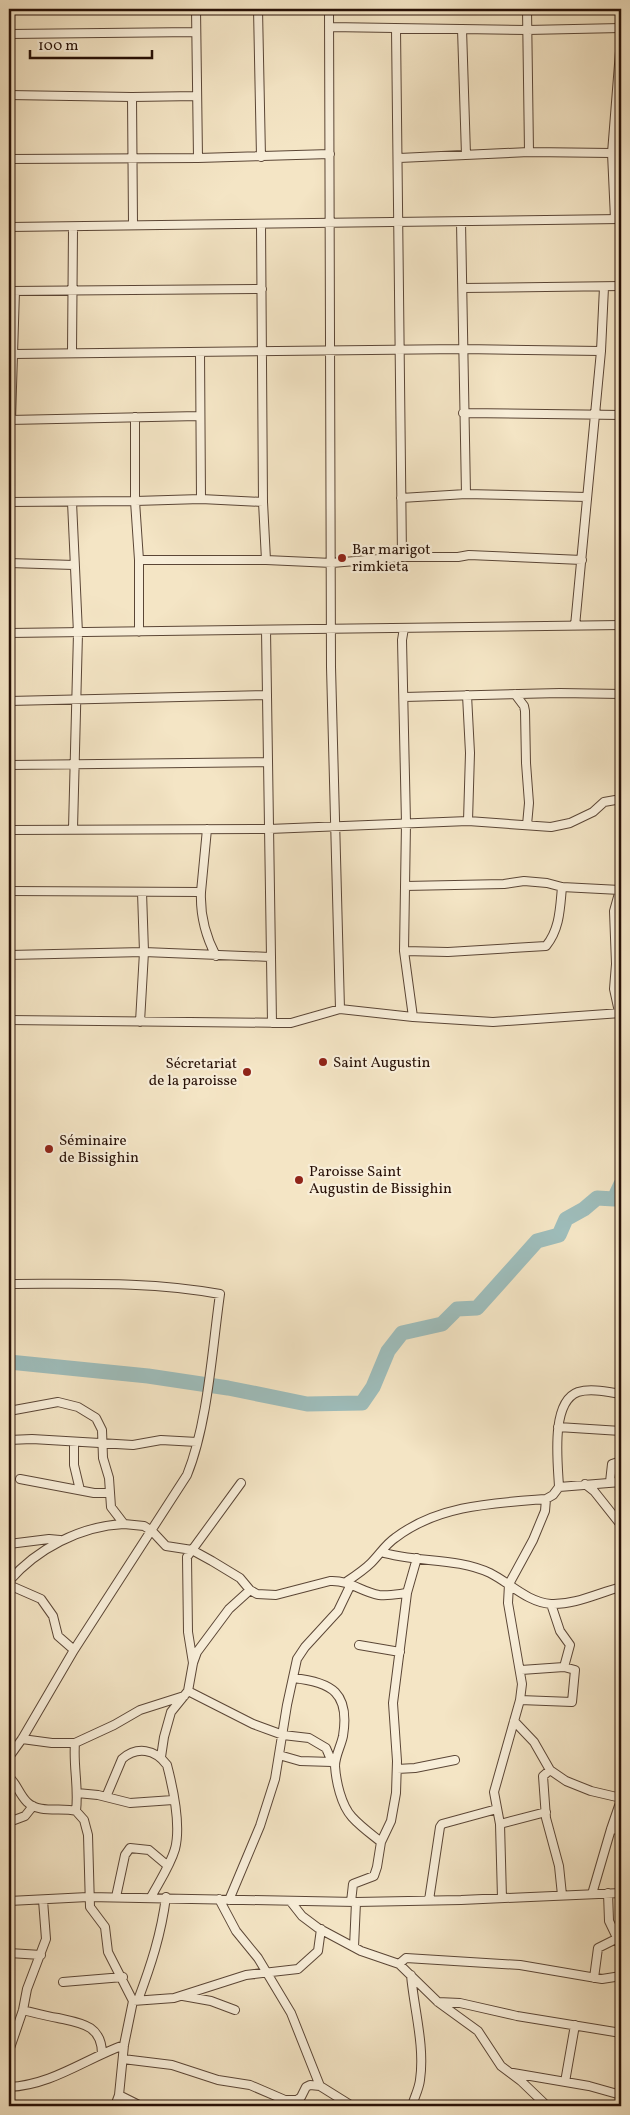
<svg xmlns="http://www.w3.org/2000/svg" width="630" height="2115" font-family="Vollkorn,serif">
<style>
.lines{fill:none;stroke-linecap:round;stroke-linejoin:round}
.river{stroke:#9ebdbb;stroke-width:15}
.minor-casing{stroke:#5b4636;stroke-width:10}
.minor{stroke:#f8eed9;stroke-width:8}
.poi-dot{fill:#8f2418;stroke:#f8eed9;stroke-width:2}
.labels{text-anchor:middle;stroke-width:4.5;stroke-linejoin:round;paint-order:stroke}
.poi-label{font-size:15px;fill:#281107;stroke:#f8eed9;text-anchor:start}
</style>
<rect width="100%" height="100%" fill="#f4e5c5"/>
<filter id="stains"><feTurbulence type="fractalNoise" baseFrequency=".004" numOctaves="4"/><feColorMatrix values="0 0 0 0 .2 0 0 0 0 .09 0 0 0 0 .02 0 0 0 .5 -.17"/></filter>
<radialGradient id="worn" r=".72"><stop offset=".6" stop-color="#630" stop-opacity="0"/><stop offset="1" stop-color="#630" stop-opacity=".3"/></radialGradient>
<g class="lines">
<path class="river" d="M9,1362L148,1376L228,1388L307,1404L362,1403L373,1387L388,1351L402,1333L442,1324L457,1309L477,1308L537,1241L559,1235L566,1219L584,1209L597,1198L614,1199L621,1184"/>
<defs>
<path id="minor" d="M196,9L198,158
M258,9L261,157
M329,9L331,667L340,1009
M527,9L529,152
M329,27L527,30L621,28
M396,29L402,557
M462,29L466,155
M9,34L196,32
M9,95L132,97L197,96
M132,97L133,224
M399,158L529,152L612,153
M9,159L198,158L330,154
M615,219L612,153L621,39
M461,222L466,494
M261,225L263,502L266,560L332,563L402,557H458L469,555L582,560
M9,227L621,219
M463,288L621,286
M9,291L262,289
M72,352L73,228
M200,352L201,499
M13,354L15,291
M463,413L621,415
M9,420L199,416
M11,420L13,354L463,349L601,351
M401,498L466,494L587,497
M9,502L135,501V417
M72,502L78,633L73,829
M139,560H266
M9,563L74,565
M575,626L601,351L604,287
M404,628L402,640L406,823L404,951L413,1017
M266,630L272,1023
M139,632V560L135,501L201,499L263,502
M9,633L621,625
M515,694L524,706L525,711L526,763L529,803L527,825
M467,695L470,753L468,821
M404,697L560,693L621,694
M9,701L267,695
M9,765L268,762
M9,830L269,829L468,821L551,827L570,823L593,812L604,802L621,799
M405,886L504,884L524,881L547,883L562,887L620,890
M9,891L201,892L207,829
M201,892C200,915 205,935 216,956
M404,951L448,952L546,946C560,929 560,908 562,887
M9,955L144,952L270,957
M619,1012L614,989L616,964L614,911L621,886
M9,1020L291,1023L340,1009L413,1017L493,1022L621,1013
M140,1022L144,952L142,892
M9,1284C79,1284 150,1281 220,1294C212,1350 208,1423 187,1475L74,1650L22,1739L9,1757
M9,1411L58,1402L78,1407L96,1418L102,1430L103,1458L109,1478L111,1507L124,1524L144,1526L152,1531L166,1546L192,1550L212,1561L240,1578L250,1590L257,1594L276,1595L330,1581C350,1580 361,1592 379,1595C389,1596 398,1594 407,1593
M558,1427L621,1431
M9,1440L32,1439L133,1445L161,1440L197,1442
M74,1442V1465L80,1490
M20,1479L94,1493H109
M610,1482L612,1464L621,1461
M585,1484L594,1491L621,1525
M559,1487C558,1464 550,1402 578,1392C591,1388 608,1392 621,1394
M9,1544L49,1539L60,1540
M381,1552C416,1563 456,1557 490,1573C510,1583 527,1602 551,1604C575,1605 598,1593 621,1587
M9,1581C37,1549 80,1526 124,1524
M346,1582C355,1576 364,1570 371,1563C379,1555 386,1544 395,1538C438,1505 494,1503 546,1499L553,1495L559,1487L621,1482
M9,1585L41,1599L53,1616L58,1636L74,1650
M359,1645L400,1652
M193,1663L188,1632L187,1557L241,1483
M521,1670L564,1667L570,1645L560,1631L551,1604
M293,1678C332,1682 350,1693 343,1736C341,1746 335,1756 335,1766C336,1781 341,1805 352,1817C360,1826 371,1834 381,1842
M188,1691L253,1724L283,1735L309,1738L326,1748L332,1762
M520,1700L572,1702L575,1670L564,1667
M514,1721L534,1742L550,1770L566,1781L591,1791L621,1798
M22,1739L52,1743H75L114,1725L140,1710L184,1696
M75,1743C73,1766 79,1788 76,1811L84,1820L88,1835L90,1907L105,1927L108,1952L133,2001L124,2045L119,2095L115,2106
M279,1755L300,1761L332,1762L335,1765
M161,1757L164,1737L171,1712L188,1691L193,1663L197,1652L229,1609L250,1590
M397,1769L415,1768L455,1760
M550,1770L543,1776L546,1818L559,1866L562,1895
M9,1777C17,1784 19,1794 27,1802C39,1814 62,1807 76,1811
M77,1793L98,1795L130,1803L173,1800
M106,1797L122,1759C137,1746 155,1749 167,1765C173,1788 181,1826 175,1849C170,1866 159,1882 151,1897
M9,1822L25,1816L33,1806
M500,1824L546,1812
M611,1829L621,1830
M608,1893L609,1921L621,1946
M592,1894L611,1829L621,1800
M116,1897L125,1855L130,1848L149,1850L168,1866
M502,1898L500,1824L494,1792L520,1700L522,1684L508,1603L509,1584L533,1540L545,1511L546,1499
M219,1899L236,1931L258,1958L291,2013L320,2086L352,2106
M229,1900L260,1826L275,1779L287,1705L297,1659L305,1647L338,1611L351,1584
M429,1900L440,1827L442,1824L497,1809
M9,1901L88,1897L356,1902L461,1900L621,1893
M291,1902L302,1916L318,1928L361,1951L399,1964L438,2002L478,2031L501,2066L521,2081L547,2106
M351,1902L353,1884L374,1876L377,1867L381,1842L391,1821L396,1793L397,1761L393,1703L407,1593L417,1558
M354,1947L356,1902
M9,1953L41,1955
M399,1964L406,1958L520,1965L602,1979L621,1976
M411,1975C414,2009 425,2046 420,2080C419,2089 414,2098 412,2106
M594,1978L598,1948L618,1938
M63,1982L123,1977
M183,1996L211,2001L235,2010
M138,2000C151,1965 161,1935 166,1897
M133,2001L174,1998L246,1975L298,1969L318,1951L321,1929
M438,2002L460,2003L517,2016L621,2033
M23,2010C35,2013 46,2016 58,2018C81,2023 102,2025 102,2054
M9,2051L23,2010L27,1989L46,1939L43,1900
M123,2059L172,2065L218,2080L250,2085L285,2100H297L301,2097L306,2087L310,2085L320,2086
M513,2073L589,2086L621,2095
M565,2082L575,2025
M9,2087C52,2085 85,2059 124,2045
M119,2095L141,2106"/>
</defs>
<use href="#minor" class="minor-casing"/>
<use href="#minor" class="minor"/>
</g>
<g class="poi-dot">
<circle cx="342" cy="558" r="5"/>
<circle cx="323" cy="1062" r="5"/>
<circle cx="247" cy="1072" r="5"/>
<circle cx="49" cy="1149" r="5"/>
<circle cx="299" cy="1180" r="5"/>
</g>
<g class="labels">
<g class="poi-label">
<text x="352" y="554">Bar marigot<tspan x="352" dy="17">rimkieta</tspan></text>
<text x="333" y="1067">Saint Augustin</text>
<text x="237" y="1068" text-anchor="end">Sécretariat<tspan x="237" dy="17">de la paroisse</tspan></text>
<text x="59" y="1145">Séminaire<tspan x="59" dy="17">de Bissighin</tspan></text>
<text x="309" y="1176">Paroisse Saint<tspan x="309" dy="17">Augustin de Bissighin</tspan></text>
</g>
</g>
<rect width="630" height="2115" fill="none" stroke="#f4e5c5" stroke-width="30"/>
<rect x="10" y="10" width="610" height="2095" fill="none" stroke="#281107" stroke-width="2.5"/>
<rect x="15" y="15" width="600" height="2085" fill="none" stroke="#281107"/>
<path d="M30 50v8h122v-8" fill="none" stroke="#281107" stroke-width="2.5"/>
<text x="38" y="50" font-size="15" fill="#281107" stroke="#f8eed9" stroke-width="4" paint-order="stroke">100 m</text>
<rect width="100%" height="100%" filter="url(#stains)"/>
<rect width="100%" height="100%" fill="url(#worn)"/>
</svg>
